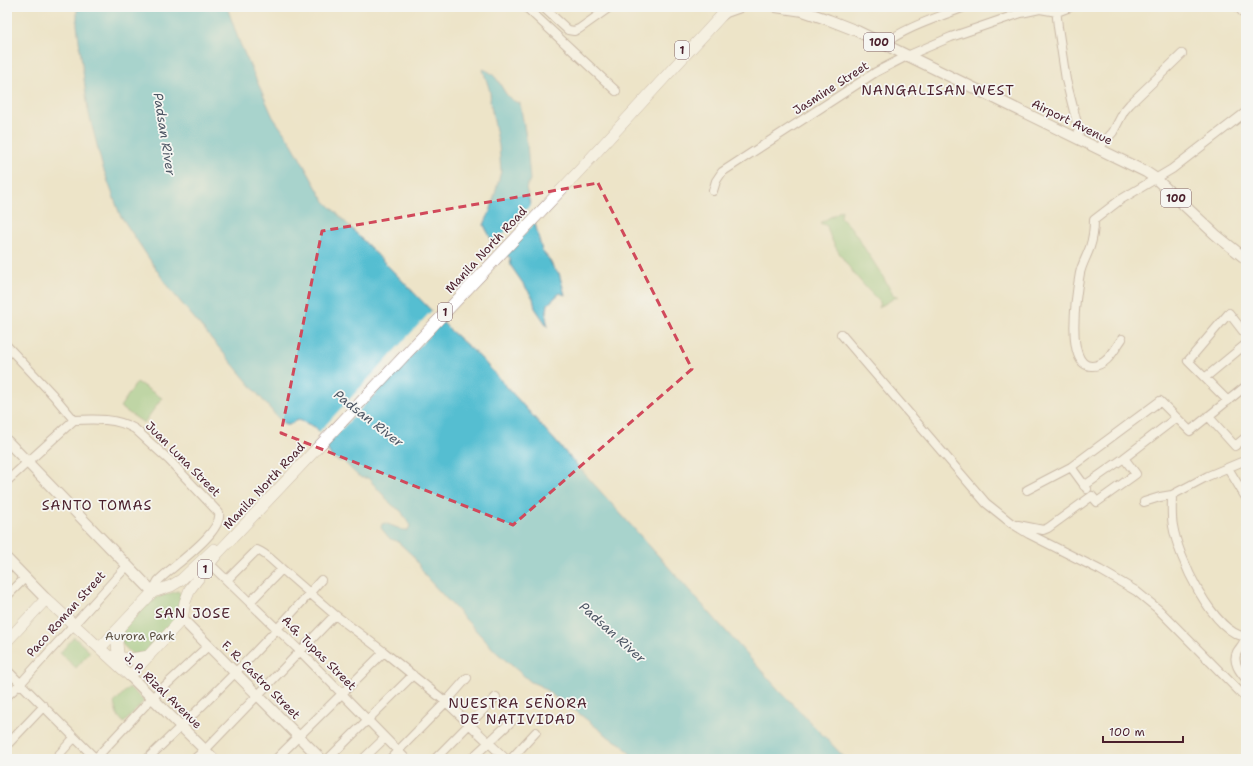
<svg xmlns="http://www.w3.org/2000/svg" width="1253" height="766" font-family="'Shantell Sans',sans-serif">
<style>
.green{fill:#88c47a;stroke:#697252}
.water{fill:#54bed1;stroke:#4f6e7e}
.pier{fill:#ede4c8}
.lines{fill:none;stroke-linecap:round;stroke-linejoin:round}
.minor-casing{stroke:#9c827a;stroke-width:10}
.major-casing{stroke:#9c827a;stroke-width:12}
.highway-casing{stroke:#9c827a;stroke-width:12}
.minor{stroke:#fff;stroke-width:8}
.major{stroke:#fff;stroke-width:10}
.highway{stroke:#fff;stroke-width:11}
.marked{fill:none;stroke:#d1495b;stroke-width:3;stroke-dasharray:8 5;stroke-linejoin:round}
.labels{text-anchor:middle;stroke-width:3.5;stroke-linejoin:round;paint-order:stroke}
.shield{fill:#f6f6f2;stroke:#7e6067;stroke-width:1}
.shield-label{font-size:11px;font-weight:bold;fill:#4a1f2b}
.street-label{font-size:12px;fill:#4a1f2b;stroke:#f6f6f2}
.park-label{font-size:12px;fill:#5d5143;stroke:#f6f6f2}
.water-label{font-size:13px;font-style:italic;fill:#4e5765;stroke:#f6f6f2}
.quarter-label{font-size:14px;letter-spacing:1px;fill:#4a1f2b;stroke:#f6f6f2}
</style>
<rect width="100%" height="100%" fill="#f6f6f2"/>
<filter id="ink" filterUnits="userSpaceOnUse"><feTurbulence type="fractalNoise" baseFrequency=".025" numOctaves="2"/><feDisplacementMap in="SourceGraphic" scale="8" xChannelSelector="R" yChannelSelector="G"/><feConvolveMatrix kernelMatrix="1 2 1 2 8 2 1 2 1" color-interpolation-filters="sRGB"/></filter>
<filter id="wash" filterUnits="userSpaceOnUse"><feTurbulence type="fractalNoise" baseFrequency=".012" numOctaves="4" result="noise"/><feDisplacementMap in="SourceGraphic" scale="16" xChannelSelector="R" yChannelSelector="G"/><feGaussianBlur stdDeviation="0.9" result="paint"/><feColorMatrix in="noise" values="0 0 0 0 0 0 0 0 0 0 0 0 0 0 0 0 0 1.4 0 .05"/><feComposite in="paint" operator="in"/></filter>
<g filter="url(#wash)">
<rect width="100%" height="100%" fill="#ede4c8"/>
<path class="green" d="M842,210L841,217C851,226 858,237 865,249C875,264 885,279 893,295L898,296L878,308L880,302C863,286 831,249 827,226L820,223Z
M137,382L162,398L144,423L120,407Z
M178,591L181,594L178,618L148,654H132L123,645L121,641L123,627L151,599Z
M74,637L90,652L76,668L60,653Z
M129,687L144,701L124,723L117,715L114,703Z"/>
<path class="water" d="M77,7H227L239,41L273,117L292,144L323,199L451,331L479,356L778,689L846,759H635L621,744L610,738L577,712L566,706L541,686L531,682L496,652L427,578L413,556L397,541L390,539L381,528L382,524L385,523L403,530H408L410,526L401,511L392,505L368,478H362L357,475L343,461H339L332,458L318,430L315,427L299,420L295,421L289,425H285L277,417L168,287L120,215L102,165L88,110L77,25Z
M483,69C504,76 500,99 520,103L527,143L530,180L526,188L542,251L549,259L554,269L559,273L565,295L560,293L548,304L546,317L548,327L535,308L533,298L511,266L510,258L493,243L484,225L491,209L501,171L499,146L490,101C492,91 485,79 483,69Z"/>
<path class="pier" d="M532,203L536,221L504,256L493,245Z
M433,309L444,320L325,447L318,433Z"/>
</g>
<g filter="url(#ink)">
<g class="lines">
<defs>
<path id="minor" d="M526,7L616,91
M543,7L568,30L574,31L579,29L610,7
M1238,7L1246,16
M1056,8L1058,27L1066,80L1079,131L1078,139
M884,44C906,27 937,18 964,7
M1098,149L1113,132L1124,111L1130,104L1182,54
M713,191L716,181L722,172L876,72L907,56L951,37L1021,13L1040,9L1057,12L1070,7
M841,334L986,503L1011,523L1029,534L1100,570L1136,591L1158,609L1246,698
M1122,339C1114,350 1107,366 1092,366C1064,367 1077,289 1080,273C1082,264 1087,256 1090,247C1093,238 1094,230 1094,220L1120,200L1172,169L1246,112
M7,346L53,395L74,420
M1206,377L1246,344
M1228,401L1188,361L1229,313L1246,335
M1208,416L1235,446L1246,437
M74,420C95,419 117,418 135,429L169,460L219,513C223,533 171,567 158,581C156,584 154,589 153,592
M1246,460L1208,476L1172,495C1172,506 1171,516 1173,526C1178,557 1212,632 1246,637
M1071,467L1087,489
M1228,468L1246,498
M7,481L74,420
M1084,486L1124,458L1176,418
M1027,490L1071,467L1160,401L1190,431L1246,386
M1144,502L1160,497L1172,495
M1018,525L1043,530L1048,528L1092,496L1097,502L1136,474L1124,458
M213,567L300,651L406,759
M227,580L257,550C266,553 275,563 282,569
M7,596L25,578
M250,602L282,569L335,615L384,652L446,702L506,759
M1245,638C1244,644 1240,647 1237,652C1232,662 1240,672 1246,679
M7,670L96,759
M7,696L21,683L127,566
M7,745L44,706
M55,759L74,738
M95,759L152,698L208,646
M147,759C207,702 267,643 321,580
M194,759L205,750L335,615
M276,759L384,652
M328,759L413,675
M363,759L385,738
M390,759L446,702L467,678
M435,759L496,697
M471,759L514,719
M511,759L536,732"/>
<path id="major" d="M776,7L803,11L829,20L857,31L1146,172L1155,178L1216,235L1246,259
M721,16L726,12L740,7
M7,441L153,592
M7,559L46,599
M182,619L321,759
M130,676L214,759"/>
<path id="highway" d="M7,641L46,599L130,676L182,619L185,602L190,589L217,554L579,171L721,16L727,7
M100,648L153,592L171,586L181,580L214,549
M108,656L131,659L149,656
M119,665L117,643L119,628"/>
</defs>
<use href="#minor" class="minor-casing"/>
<use href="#major" class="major-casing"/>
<use href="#highway" class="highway-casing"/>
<use href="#minor" class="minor"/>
<use href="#major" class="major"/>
<use href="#highway" class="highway"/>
</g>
</g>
<path d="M0 0H1253V766H0ZM598,183L692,369L513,525L281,433L322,231Z" fill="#ede4c8" fill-opacity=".55" fill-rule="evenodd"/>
<path class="marked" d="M598,183L692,369L513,525L281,433L322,231Z"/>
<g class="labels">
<g class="shield">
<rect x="864" y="33" width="30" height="18" rx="3"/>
<rect x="675" y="41" width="14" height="18" rx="3"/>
<rect x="1161" y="189" width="30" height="18" rx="3"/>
<rect x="438" y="303" width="14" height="18" rx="3"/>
<rect x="198" y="560" width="14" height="18" rx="3"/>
</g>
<g class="shield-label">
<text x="879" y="46">100</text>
<text x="682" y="54">1</text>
<text x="1176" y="202">100</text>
<text x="445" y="316">1</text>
<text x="205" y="573">1</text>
</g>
<g class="street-label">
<text transform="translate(831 88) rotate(-33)" y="4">Jasmine Street</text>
<text transform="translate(1072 122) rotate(26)" y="4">Airport Avenue</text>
<text transform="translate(486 250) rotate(-47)" y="4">Manila North Road</text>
<text transform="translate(183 459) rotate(45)" y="4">Juan Luna Street</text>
<text transform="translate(264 486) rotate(-47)" y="4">Manila North Road</text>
<text transform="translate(66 614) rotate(-48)" y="4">Paco Roman Street</text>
<text transform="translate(319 653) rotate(45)" y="4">A.G. Tupas Street</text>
<text transform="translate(261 680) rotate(45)" y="4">F. R. Castro Street</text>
<text transform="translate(163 691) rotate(44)" y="4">J. P. Rizal Avenue</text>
</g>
<g class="park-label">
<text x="140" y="640">Aurora Park</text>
</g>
<g class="water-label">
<text transform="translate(165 134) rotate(81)" y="5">Padsan River</text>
<text transform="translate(369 418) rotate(38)" y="5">Padsan River</text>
<text transform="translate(613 632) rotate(42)" y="5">Padsan River</text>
</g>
<g class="quarter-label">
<text x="938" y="95">NANGALISAN WEST</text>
<text x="97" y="510">SANTO TOMAS</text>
<text x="193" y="618">SAN JOSE</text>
<text x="518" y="708">NUESTRA SEÑORA<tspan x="518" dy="16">DE NATIVIDAD</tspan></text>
</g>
</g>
<rect width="1253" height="766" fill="none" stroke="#f6f6f2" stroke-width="24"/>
<path d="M1103 736v6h80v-6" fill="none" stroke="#4a1f2b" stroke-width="2"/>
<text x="1109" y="736" font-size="12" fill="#4a1f2b" stroke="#f6f6f2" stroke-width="3" paint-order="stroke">100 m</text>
</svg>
